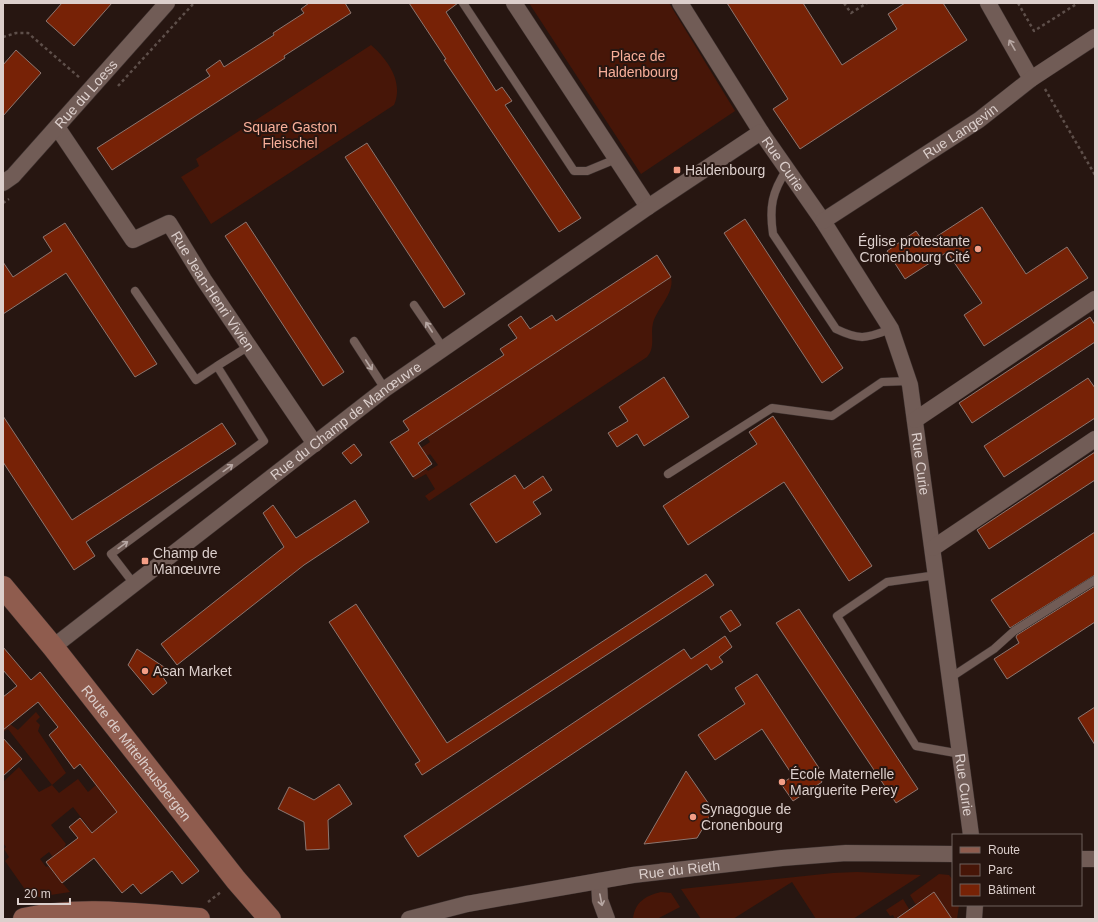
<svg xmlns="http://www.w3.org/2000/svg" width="1098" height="922" font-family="Helvetica,sans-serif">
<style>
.green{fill:#471608}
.building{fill:#772206;stroke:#8c7670}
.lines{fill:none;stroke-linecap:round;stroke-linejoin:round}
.lane-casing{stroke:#3c302e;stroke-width:9}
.street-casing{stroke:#3c302e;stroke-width:17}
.secondary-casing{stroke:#3c302e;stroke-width:23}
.path{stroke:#5e4f4a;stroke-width:2.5;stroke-dasharray:3 3;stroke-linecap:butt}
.lane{stroke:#715c56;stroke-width:8}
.street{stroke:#715c56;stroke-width:16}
.secondary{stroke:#8f5c4e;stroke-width:22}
.oneway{stroke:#b7a7a3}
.poi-dot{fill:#f49e86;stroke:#271611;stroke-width:1.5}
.labels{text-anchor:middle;stroke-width:4;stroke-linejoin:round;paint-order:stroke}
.park-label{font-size:14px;fill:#f9af9a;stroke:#271611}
.street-label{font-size:14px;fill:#dccfcc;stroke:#271611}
.poi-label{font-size:14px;fill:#dccfcc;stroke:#271611;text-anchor:start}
</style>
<rect width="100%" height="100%" fill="#271611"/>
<path class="green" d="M529,3H669L735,111L641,174Z
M371,45C388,60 404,82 394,105L211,224L181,177L199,166L196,159Z
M671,277C675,293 657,308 653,323C650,335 656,347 647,357L429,501L425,496L435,489L426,474L415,480L413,477L426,469L428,471L438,465L430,454L427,456L421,448L430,442L427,437Z
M36,712L40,717L36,721L40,725L38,731L66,773L52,785L59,793L78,779L88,792L96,785L117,811L99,841L73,807L51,825L66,844L64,848L53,857L49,852L40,859L46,867L48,866L70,892L31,898L5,861L9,857L4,849L6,847L3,843V782L19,767L39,792L52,785L8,729L3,732V719L18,730Z
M857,872L921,875L853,919H816L792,882L733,919H701L681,889L833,873Z
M939,874L949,875L953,880V905H959L957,919H947L950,916L934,893L916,905L910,895Z
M661,892L671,893L680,907L657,919H633C635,902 645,896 661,892Z
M903,899L909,909L895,919L893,915L890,916L886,910Z"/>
<path class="building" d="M62,3H112L74,46L46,21Z
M309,3H345L351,13L284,56L285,58L112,170L97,148L210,76L206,70L220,60L224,67L274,35L273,33L304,13L301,9Z
M409,3H458L446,12L496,91L502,87L512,101L505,105L581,218L559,232L444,60L446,59Z
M727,3H803L842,65L897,29L888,14L905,3H943L967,40L800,149L773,109L788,99Z
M16,50L41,73L3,116V65Z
M367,143L465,294L444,308L345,157Z
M982,207L1026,274L1067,247L1088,278L984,346L964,315L982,303L947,252L905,279L887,251L916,231L925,244Z
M745,219L843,368L822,383L724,233Z
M246,222L344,372L323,386L225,236Z
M65,223L157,364L135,377L66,273L3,314V262L13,277L52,251L43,237Z
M657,255L671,277L418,443L432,464L413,477L390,442L409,430L403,421L504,355L500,349L517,338L508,325L521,316L530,329L552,315L556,321Z
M1090,317L1095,325V342L972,423L959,403Z
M664,377L689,417L644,446L637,434L617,447L608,433L628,421L619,407Z
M1088,378L1095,388V418L1004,477L984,446Z
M3,416L72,520L222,423L236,444L86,542L95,556L74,570L3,462Z
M773,416L872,566L849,581L784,482L688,545L663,506L757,444L749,432Z
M354,444L362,455L351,464L342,453Z
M1095,452V480L989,549L977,530Z
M515,475L524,489L543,476L552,490L533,502L541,514L496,543L470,504Z
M355,500L369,522L304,565L177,665L161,644L284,547L263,513L273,505L296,538Z
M1095,532V575L1010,628L991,600Z
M706,574L714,585L422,775L415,764L420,761L329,622L356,604L447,743Z
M1095,586V622L1007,679L994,659L1019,643L1016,637L1017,635Z
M799,609L918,789L896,803L776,623Z
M731,610L741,625L730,632L720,617Z
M725,636L732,647L719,657L723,662L711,670L707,664L418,857L404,836L684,649L691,659Z
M3,647L31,680L40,672L199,871L182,884L172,871L141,894L133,884L122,893L94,858L62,883L46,862L78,838L69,827L80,818L92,833L117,812L80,764L74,769L49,735L58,727L38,702L3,730V697L17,686L3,670Z
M137,649L170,671L162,676L167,683L153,695L128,665Z
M757,674L819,768L815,771L822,782L793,801L781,784L793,776L762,729L715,760L698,735L745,704L735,688Z
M1095,707V745L1078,718Z
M3,738L22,759L3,776Z
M686,771L713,810L703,828L697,838L644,844Z
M339,784L352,804L328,820L329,849L306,850L304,822L278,809L289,787L314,800Z
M934,892L952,919H896L916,905Z"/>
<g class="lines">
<defs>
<path id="lane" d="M463,3L574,171H587L616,159
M787,169C772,192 769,207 773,234L836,329C861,341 866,338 891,329
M135,291L196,380L217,366
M414,305L444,349
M354,341L385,389
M668,474L772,408L832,416L882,382L909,381
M937,575L887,582L837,616L916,746L961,754
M134,584L111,554L264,441L217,366L249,346
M950,678L994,649L1014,631L1095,580"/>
<g id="street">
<path d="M514,3L648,207"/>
<path id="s1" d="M680,3L761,132L823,221L891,329L910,385L971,835"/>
<path d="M988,3L1031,79"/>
<path id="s2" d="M57,127L133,240L169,223L204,280L315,444"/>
<path id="s3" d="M3,183L13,176L167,3"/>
<path id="s4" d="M823,221L979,120L1031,79L1095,37"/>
<path d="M915,420L1095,299"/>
<path d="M933,548L1095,439"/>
<path id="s5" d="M53,647L385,389L648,207L761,132"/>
<path d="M1081,859H1095"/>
<path d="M599,881L600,900L607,919"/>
<path id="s6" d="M409,919L467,904L633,875L782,858L846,853L953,854"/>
<path d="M974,919L975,905"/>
</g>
<g id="secondary">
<path id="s7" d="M3,587L53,647L236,880L270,919"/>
<path d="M24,919C81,906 141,915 199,919"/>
</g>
</defs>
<use href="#lane" class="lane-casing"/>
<use href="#street" class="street-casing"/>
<use href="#secondary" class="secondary-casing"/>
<path class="path" d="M844,3L851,13L867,3
M1018,3L1034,31L1078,3
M3,37L16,33H28L80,78
M118,86L194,3
M1045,89L1095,175
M3,203L9,199
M208,902L221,892"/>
<use href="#lane" class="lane"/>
<use href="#street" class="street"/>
<use href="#secondary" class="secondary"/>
</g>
<defs><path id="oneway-shaft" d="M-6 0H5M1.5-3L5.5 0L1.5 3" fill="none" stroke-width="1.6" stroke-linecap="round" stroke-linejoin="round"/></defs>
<g class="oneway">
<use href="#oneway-shaft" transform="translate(1012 45) rotate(-120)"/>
<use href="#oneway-shaft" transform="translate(429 327) rotate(-123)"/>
<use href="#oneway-shaft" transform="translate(369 365) rotate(57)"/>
<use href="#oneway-shaft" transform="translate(228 468) rotate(-36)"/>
<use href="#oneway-shaft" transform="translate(123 545) rotate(-36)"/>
<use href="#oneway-shaft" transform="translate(601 900) rotate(79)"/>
</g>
<g class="poi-dot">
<rect x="673" y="166" width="8" height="8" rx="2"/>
<circle cx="978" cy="249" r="4"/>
<rect x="141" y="557" width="8" height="8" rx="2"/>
<circle cx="145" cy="671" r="4"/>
<circle cx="782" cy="782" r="4"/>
<circle cx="693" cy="817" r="4"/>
</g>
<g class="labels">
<g class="park-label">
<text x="638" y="61">Place de<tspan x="638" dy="16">Haldenbourg</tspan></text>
<text x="290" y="132">Square Gaston<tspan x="290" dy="16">Fleischel</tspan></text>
</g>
<g class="street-label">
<text dy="5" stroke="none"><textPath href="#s3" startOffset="122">Rue du Loess</textPath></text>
<text dy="5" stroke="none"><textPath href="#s4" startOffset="164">Rue Langevin</textPath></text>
<text dy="5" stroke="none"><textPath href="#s1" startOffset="191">Rue Curie</textPath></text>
<text dy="5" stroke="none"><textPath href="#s2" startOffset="257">Rue Jean-Henri Vivien</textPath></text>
<text dy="5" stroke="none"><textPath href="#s5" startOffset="370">Rue du Champ de Manœuvre</textPath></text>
<text dy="5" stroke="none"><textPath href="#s1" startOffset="527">Rue Curie</textPath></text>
<text dy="5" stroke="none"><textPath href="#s7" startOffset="213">Route de Mittelhausbergen</textPath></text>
<text dy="5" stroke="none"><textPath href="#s1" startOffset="851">Rue Curie</textPath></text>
<text dy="5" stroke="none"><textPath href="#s6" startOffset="275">Rue du Rieth</textPath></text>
</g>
<g class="poi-label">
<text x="685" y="175">Haldenbourg</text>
<text x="970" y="246" text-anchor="end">Église protestante<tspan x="970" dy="16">Cronenbourg Cité</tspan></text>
<text x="153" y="558">Champ de<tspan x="153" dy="16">Manœuvre</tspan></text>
<text x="153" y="676">Asan Market</text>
<text x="790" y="779">École Maternelle<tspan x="790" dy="16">Marguerite Perey</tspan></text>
<text x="701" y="814">Synagogue de<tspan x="701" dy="16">Cronenbourg</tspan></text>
</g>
</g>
<rect width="1098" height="922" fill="none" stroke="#dccfcc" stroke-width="8"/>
<rect x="952" y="834" width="130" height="72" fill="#271611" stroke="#6f605c"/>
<rect x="960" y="847" width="20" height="6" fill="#8f5c4e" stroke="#6f605c"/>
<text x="988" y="854" font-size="12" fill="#dccfcc">Route</text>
<rect x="960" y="864" width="20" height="12" fill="#471608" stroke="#6f605c"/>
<text x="988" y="874" font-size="12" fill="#dccfcc">Parc</text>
<rect x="960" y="884" width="20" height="12" fill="#772206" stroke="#6f605c"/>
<text x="988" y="894" font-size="12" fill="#dccfcc">Bâtiment</text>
<path d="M18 898v6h52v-6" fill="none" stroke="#dccfcc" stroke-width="2"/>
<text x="24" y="898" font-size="12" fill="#dccfcc" stroke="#271611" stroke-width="3" paint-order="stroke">20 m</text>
</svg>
